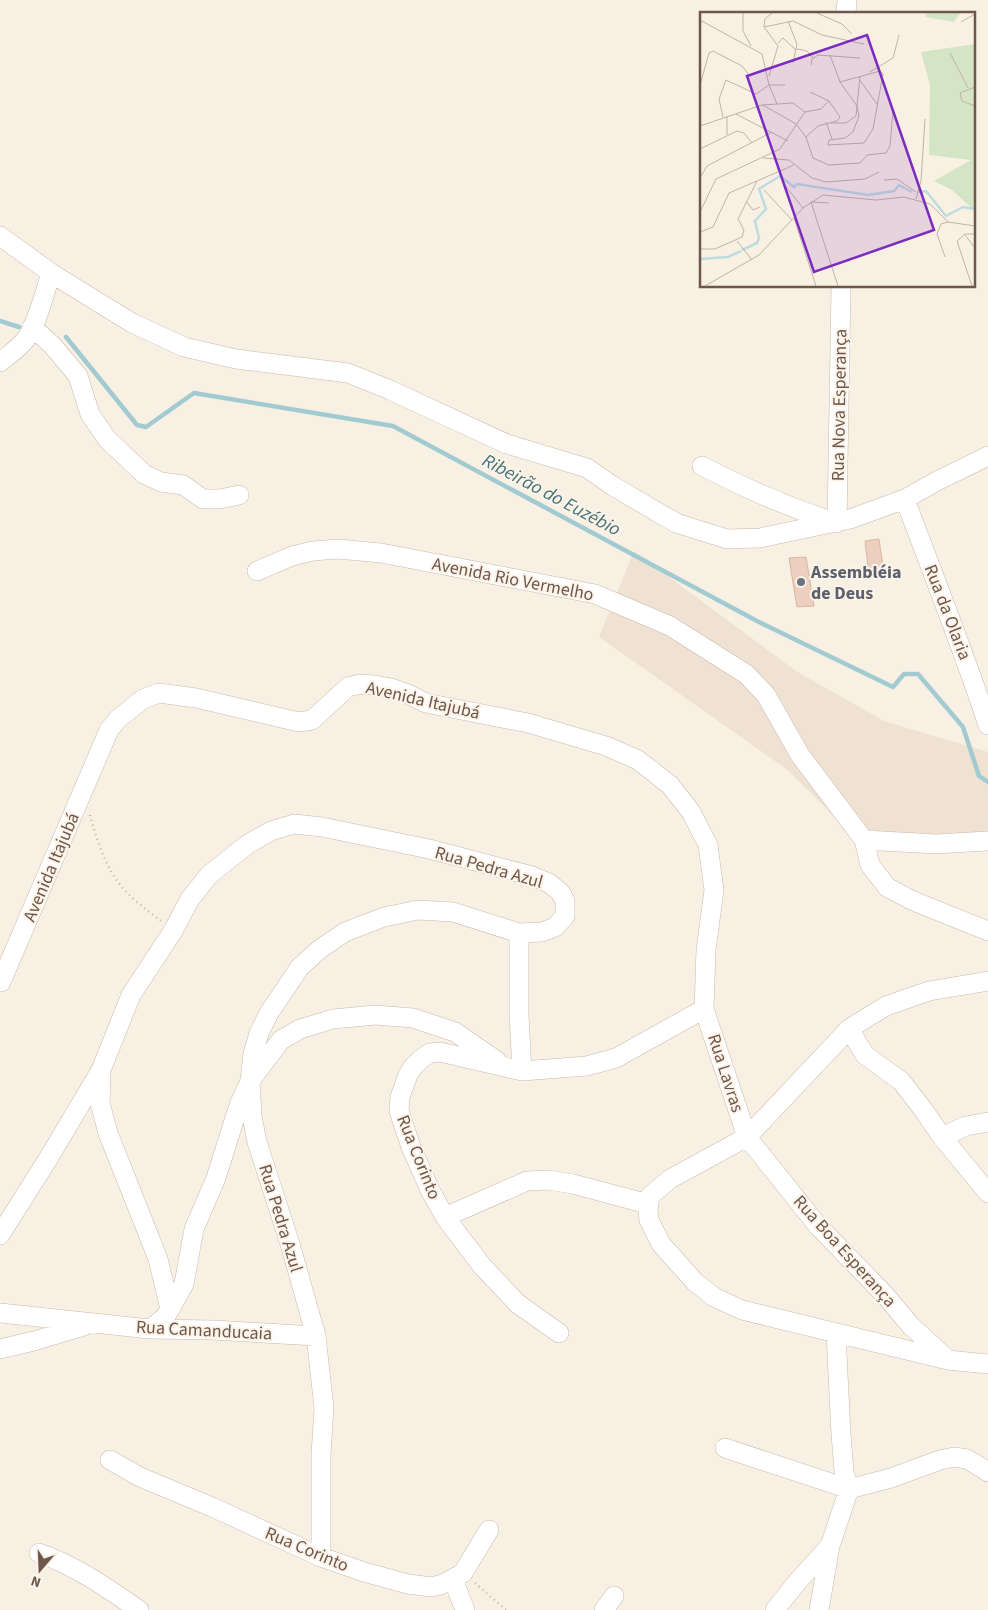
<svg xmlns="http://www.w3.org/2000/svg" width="988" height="1610" font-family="'Source Sans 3',sans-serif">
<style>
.residential{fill:#f0e2d3}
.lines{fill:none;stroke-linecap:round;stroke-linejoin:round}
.stream{stroke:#a2cbd1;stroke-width:4.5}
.building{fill:#eccfbe;stroke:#dcb5a1}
.minor-casing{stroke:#c9b8ab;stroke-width:20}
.path{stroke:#d0b2a2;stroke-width:2.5;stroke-dasharray:1 4;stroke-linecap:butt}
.minor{stroke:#fff;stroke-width:19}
.worship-dot{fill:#6b7280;stroke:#fdf4e9;stroke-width:2}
.labels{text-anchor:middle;stroke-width:4;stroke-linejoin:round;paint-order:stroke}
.street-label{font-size:18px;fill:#6f574c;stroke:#fdf4e9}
.worship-label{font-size:18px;font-weight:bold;fill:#5b616d;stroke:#fdf4e9;text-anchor:start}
.water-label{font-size:19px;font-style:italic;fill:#467379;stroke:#fdf4e9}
.inset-river{fill:none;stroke:#bbdce0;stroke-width:2.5}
.inset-road{fill:none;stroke:#c2b3a7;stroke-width:1}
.view{fill:#7b2cbf;fill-opacity:0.15;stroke:#7b2cbf;stroke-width:2.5}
.inset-edge{fill:none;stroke:#6f574c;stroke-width:2.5}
</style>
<rect width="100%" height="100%" fill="#f9f0e4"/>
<path class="residential" d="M634,551L796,671L884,721L988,752V836L857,840L789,771L599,637Z"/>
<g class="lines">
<path class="stream" d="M0,321L19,327
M66,337L137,425L146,427L194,393L393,426L757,621L893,687L904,674H918L963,727L979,776L988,782"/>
</g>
<path class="building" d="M879,539L884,574L869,575L865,541Z
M806,557L814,606L797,607L789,558Z"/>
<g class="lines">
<defs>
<path id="minor" d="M846,14L847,0
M0,236L51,273L132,323L184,347L236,359L348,373L390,390L507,444L587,468L613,486L676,523L727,539L760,538L850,519L905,499L937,481L988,456
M32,327L53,346L78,376L90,414L107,439L144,474L161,482L183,485L203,499H220L239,495
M0,362C9,355 19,348 26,339C37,325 45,291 51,273
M702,466C746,489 790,508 837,523L841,286
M905,499C933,575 963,649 988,725
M257,571L292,556L313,551L338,549L381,553L595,594L670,626L746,674L766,695L800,755L864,840L870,865L887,887L911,900L988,931
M864,840L936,844L988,841
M519,933V1015L522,1071
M988,981L929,991L886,1006L868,1017L849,1029L747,1137L670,1179L650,1196L648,1210L649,1220L661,1244L695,1282L714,1297L742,1310L948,1360L988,1364
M1,982L109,730L118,719L143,699L159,693L196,698L299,722L312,720L348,687L360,684L374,685L391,688L408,694L426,703L528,723L606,746L638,760L670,785L691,812L708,845L714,890L706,950L704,1009L747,1137L818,1226L885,1295L911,1326L948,1360
M849,1029L865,1055L901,1081L922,1108L942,1137L988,1193
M101,1074L100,1103L108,1133L158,1259L170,1309
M942,1137L966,1126L988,1122
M445,1217L527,1181L548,1180L573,1184L648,1204
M0,1235L48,1159L101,1070L131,995L173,931L190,899L209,875L248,844L271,831L294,824L322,827L429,849L532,876L549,883L561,893L565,901V916L555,927L542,932L519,933L453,912L418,910L384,917L345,932L320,949L300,967L269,1013L259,1033L253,1054L250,1081L252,1116L257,1142L290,1244L316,1336L324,1408L321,1454V1557
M0,1313L150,1329L213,1330L316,1336
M150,1329L166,1316L184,1284L194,1229L216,1178L239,1105L250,1081L281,1040L300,1029L333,1019L375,1015L413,1018L455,1032L497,1061
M559,1333L518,1304L482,1266L445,1217L430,1190L411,1147L399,1111L400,1097L408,1075L413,1067L421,1059L430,1053L440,1052L522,1071L587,1066L616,1058L704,1009
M0,1349L34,1341L84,1326
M725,1448L849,1489L891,1478L940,1460L954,1457L967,1459L988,1472
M110,1460L140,1477L212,1507L321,1557L364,1572L408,1584L432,1587L443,1584L463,1573L489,1530
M39,1553C76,1566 107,1588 139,1610
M453,1579L465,1610
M604,1610L614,1596
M775,1610L798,1581L830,1546
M819,1610L830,1546L849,1489L844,1472L841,1434L836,1333"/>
</defs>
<use href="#minor" class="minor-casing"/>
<path class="path" d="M90,815C96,837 103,860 116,879C126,895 147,910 161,921
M475,1583L506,1610"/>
<use href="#minor" class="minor"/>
</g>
<circle class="worship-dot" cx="801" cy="582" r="5"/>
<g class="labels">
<g class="street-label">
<text transform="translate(839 405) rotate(-89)" y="6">Rua Nova Esperança</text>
<text transform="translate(513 579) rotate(11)" y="6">Avenida Rio Vermelho</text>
<text transform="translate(948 612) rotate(69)" y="6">Rua da Olaria</text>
<text transform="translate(423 700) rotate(13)" y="6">Avenida Itajubá</text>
<text transform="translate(51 867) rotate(-67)" y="6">Avenida Itajubá</text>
<text transform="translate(489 867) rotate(16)" y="6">Rua Pedra Azul</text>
<text transform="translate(726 1073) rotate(72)" y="6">Rua Lavras</text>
<text transform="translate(419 1157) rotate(68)" y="6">Rua Corinto</text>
<text transform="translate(281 1218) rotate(73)" y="6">Rua Pedra Azul</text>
<text transform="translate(845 1251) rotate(48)" y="6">Rua Boa Esperança</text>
<text transform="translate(204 1330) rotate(3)" y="6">Rua Camanducaia</text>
<text transform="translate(307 1549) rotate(23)" y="6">Rua Corinto</text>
</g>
<g class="worship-label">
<text x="811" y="578">Assembléia<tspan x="811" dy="21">de Deus</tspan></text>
</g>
<g class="water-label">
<text transform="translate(552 494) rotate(28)" y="7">Ribeirão do Euzébio</text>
</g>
</g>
<g transform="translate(700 12)">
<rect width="275" height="275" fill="#f9f0e4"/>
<path d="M227,1H260L254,10L225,5ZM275,32V199L252,178L234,169L271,148L229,143L230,73L221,40Z" fill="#d3e5c4"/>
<path class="inset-river" d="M218,180L226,179L246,204L263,195L275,197M42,238L57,231L59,226L55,209L66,197L59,177L80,164L94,175L97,172L168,183L194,179L199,173L212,180M0,247L28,245L41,239"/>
<path class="inset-road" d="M43,1V19L51,34M117,1L142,12L152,22M0,8L62,42L69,73L77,92M88,9L97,32L93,51M261,10L275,2M64,15L93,9L122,23L164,32M78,31L83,26L96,38M97,37L107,39L113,46M250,41L268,76M130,43L140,70L157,94L159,104L153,120L145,126L129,128L128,133L164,131L173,117L183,62L180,59L140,70M111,53L112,47L118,43L160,46M170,60L193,46L199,23M69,64L78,34L64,15L65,7L72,1M159,67L177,92M0,73L9,41L13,39L42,54L49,63M275,75L260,81L262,89L275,94M63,93L96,112L106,125L113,146L129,153L160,151L167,143L186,141L190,134L193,99M105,100L121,97L129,89M36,102L88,129M23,105L19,87L26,68L56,82L69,73H85M126,110L132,127M131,111H146L156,104L160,64M0,114L62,93L93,91L105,100L80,137L16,167L0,200M27,123V104M106,125L118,114L137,109L140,105L129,89L110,80M0,137L37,119L44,121L52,131M63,146L89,148L112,166L126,170L165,167L179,160M0,166L7,154L72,120M184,168L197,167L216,180M83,171L103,196M64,178L92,208M216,187L221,169L225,107M46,189L53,198L60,195M129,191L111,190L138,274M94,206L116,274M0,220L13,215L29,181L94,153M265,223L275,236M37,229L52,248M0,237H15L42,225L44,218L38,207L57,169M245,245L237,222L241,212L248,210M5,274L59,243L103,196L123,183L176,188L204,185L230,192L248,210L275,214M272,274L257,229L265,222H275"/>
<path class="view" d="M167,23L234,218L114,260L47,64Z"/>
<rect width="275" height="275" class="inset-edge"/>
</g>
<g transform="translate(40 1570) rotate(199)" stroke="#fdf4e9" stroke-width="4" paint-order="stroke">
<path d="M0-4L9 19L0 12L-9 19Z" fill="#6f574c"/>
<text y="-8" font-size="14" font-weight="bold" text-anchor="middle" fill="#6f574c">N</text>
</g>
</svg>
